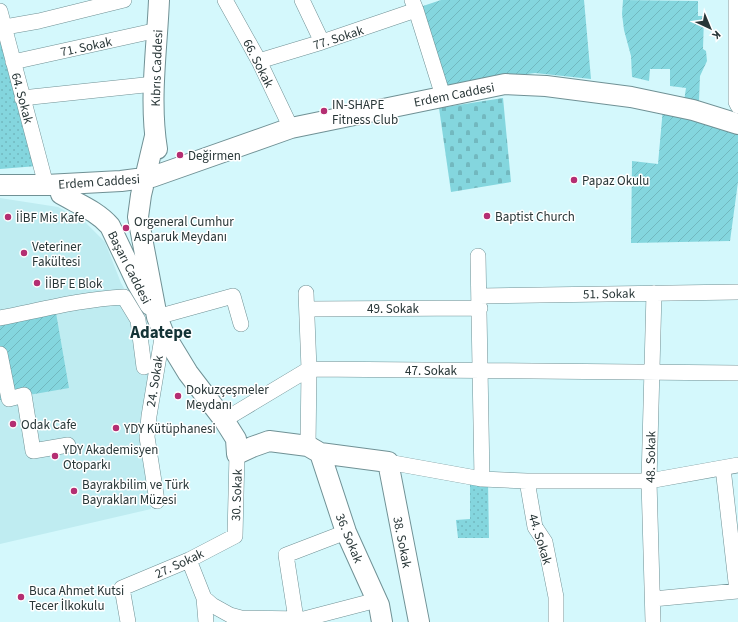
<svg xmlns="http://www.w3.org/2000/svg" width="738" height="622" font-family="'Source Sans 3',sans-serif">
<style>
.built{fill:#bfecf1}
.grass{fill:url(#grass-dots)}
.cemetery{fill:url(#cemetery-stones)}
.garden{fill:url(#garden-furrows)}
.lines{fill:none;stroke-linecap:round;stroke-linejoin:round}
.minor-casing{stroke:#709195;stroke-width:16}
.major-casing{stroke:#709195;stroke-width:22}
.minor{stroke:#fff;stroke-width:15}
.major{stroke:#fff;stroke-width:20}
.poi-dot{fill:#b42e72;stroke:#fff;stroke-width:1.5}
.labels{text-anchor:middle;stroke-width:3;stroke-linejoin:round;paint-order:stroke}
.street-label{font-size:13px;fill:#283637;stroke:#fff}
.poi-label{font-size:13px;fill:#283637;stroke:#fff;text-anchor:start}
.district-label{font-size:17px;font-weight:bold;fill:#143336;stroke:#fff}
</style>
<defs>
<pattern id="grass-dots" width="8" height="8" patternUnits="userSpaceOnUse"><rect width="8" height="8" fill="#84d6de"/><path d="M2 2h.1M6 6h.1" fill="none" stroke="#72b8bf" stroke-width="1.8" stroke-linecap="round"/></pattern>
<pattern id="cemetery-stones" width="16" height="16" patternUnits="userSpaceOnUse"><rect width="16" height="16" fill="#84d6de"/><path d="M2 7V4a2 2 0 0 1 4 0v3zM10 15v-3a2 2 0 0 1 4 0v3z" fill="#72b8bf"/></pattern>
<pattern id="garden-furrows" width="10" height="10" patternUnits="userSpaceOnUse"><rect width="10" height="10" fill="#84d6de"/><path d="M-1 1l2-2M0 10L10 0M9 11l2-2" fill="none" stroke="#72b8bf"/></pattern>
</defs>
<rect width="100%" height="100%" fill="#d4f8fc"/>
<path class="built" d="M0,198L58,207L85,222L105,242L121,283L139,314L151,379L141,440L151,509L0,544Z"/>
<path class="grass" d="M0,23L37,166L0,169Z
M488,482L489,538H458L456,520L470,519V484Z"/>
<path class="cemetery" d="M503,98L511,182L451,192L439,108Z"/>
<path class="garden" d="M441,0H584L591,79L535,73L506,77L444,89L420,7Z
M623,0L698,1V16H704L703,49L706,51L707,61L700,76L699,101H684L686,88L670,86V69H650L649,81L632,77L631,56L624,30L622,14Z
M663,108L738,132V182L730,241L631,243L632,161L658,164Z
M55,307L69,388L0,400V318Z"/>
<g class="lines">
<defs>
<path id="minor" d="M225,0L259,61L291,128
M302,0L322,42
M412,0L416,10L443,96
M736,0V102L738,106
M0,11L46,185
M5,27L39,21L124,0
M259,61L322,42L416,10
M13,62L158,30
M22,98L154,84
M478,256L482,479
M306,293L309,369L308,446
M480,296L738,292
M307,309L480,308
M157,317L233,296L241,324
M0,318C41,310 82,299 124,297L138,320L144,367
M0,354L9,399L24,395L33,451L68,445
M224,420L309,369L738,373
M388,462L482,479L527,481H649L738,465
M723,468L737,591
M527,481L535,527L545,542L556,597V622
M157,501L147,437L149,416L163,332
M189,560L204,598L212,605L230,615L241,618L304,619L377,600
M204,598L206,622
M653,599L738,591
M296,619L286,555L346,532
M128,622L122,588L189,560L235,536L237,454
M653,622L649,481L654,293"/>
<path id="major" d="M155,136L141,195L138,217L157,317L163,332L188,373L224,420L236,439L237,454L252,447L269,441L308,446L320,453L388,462L419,622
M157,149C149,100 157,49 159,0
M0,185H46L121,181L152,177L291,128L505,84L546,86L631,97L693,110L738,124
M61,194C78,204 97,211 110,226L137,283L150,305
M320,453L346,532L379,605L382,622"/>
</defs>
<use href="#minor" class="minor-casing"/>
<use href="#major" class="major-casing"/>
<use href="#minor" class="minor"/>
<use href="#major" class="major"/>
</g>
<g class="poi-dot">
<circle cx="324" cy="111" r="4"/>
<circle cx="180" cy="155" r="4"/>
<circle cx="574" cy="180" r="4"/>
<circle cx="487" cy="216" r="4"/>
<circle cx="8" cy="217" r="4"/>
<circle cx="126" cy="228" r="4"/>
<circle cx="24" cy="253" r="4"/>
<circle cx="37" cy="283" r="4"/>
<circle cx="178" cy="396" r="4"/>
<circle cx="13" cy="424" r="4"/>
<circle cx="116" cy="428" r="4"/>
<circle cx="55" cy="456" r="4"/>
<circle cx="74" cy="491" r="4"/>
<circle cx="21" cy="597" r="4"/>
</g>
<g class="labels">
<g class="street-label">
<text transform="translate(338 37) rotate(-18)" y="5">77. Sokak</text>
<text transform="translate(86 46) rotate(-12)" y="5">71. Sokak</text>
<text transform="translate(259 63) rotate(63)" y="5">66. Sokak</text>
<text transform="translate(156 68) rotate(-88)" y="5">Kıbrıs Caddesi</text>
<text transform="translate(454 94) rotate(-11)" y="5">Erdem Caddesi</text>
<text transform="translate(23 98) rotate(75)" y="5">64. Sokak</text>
<text transform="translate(99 181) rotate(-4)" y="5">Erdem Caddesi</text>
<text transform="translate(130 267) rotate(63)" y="5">Başarı Caddesi</text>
<text transform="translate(609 293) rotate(-1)" y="5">51. Sokak</text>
<text x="393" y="313">49. Sokak</text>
<text x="431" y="375">47. Sokak</text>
<text transform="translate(154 381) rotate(-81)" y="5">24. Sokak</text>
<text transform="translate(650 457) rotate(-89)" y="5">48. Sokak</text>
<text transform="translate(236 495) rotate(-88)" y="5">30. Sokak</text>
<text transform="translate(350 538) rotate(68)" y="5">36. Sokak</text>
<text transform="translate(541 539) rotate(73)" y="5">44. Sokak</text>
<text transform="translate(403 542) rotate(79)" y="5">38. Sokak</text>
<text transform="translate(179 563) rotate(-25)" y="5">27. Sokak</text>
</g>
<g class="poi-label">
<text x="332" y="109">IN-SHAPE<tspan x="332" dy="15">Fitness Club</tspan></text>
<text x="188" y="160">Değirmen</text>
<text x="582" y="185">Papaz Okulu</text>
<text x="495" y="221">Baptist Church</text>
<text x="16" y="222">İİBF Mis Kafe</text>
<text x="134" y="226">Orgeneral Cumhur<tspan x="134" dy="15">Asparuk Meydanı</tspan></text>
<text x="32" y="251">Veteriner<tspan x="32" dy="15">Fakültesi</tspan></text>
<text x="45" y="288">İİBF E Blok</text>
<text x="186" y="394">Dokuzçeşmeler<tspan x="186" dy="15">Meydanı</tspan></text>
<text x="21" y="429">Odak Cafe</text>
<text x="124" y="433">YDY Kütüphanesi</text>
<text x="63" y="454">YDY Akademisyen<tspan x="63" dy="15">Otoparkı</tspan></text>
<text x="82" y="489">Bayrakbilim ve Türk<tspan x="82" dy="15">Bayrakları Müzesi</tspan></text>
<text x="29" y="595">Buca Ahmet Kutsi<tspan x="29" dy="15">Tecer İlkokulu</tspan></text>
</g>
<g class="district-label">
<text x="161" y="338">Adatepe</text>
</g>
</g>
<g transform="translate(710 28) rotate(136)" stroke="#ffffff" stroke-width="3" paint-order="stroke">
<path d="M0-3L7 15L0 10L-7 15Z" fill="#283637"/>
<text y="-6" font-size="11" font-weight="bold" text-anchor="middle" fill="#283637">K</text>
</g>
</svg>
